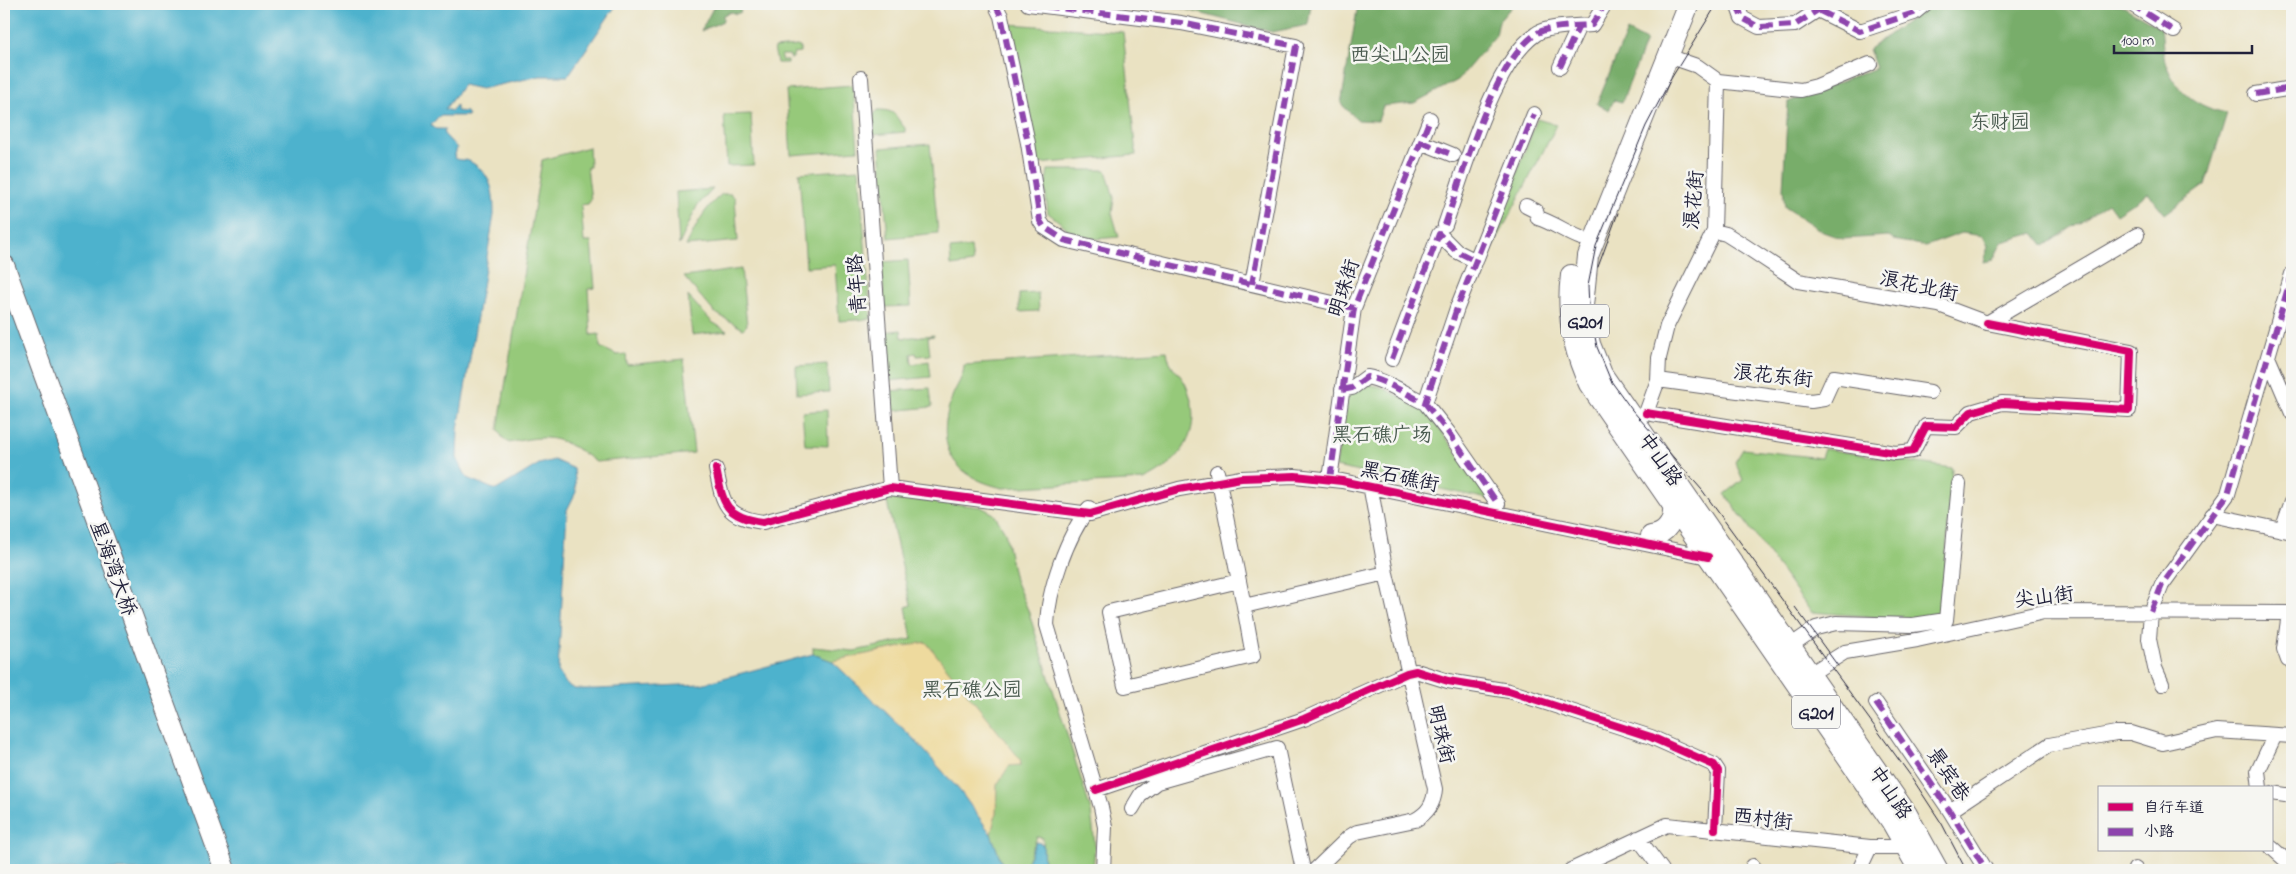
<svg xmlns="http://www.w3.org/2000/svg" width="2296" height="874" font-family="'Indie Flower','LXGW WenKai TC',sans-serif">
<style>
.green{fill:#96c97a;stroke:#5c765a}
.forest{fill:#78ad6a;stroke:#4d6852}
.sand{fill:#eeda9e;stroke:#887e6c}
.water{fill:#4eb2cd;stroke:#386a84}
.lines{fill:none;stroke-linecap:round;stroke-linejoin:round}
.minor-casing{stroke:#68656a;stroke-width:16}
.highway-casing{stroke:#68656a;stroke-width:22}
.minor{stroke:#fff;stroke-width:14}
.highway{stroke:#fff;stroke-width:20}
.tram{stroke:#22223b;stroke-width:1}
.quiet{stroke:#8e44ad;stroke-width:6;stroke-dasharray:12 6;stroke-linecap:butt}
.cycleway-casing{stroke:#f6f6f2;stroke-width:11}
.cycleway{stroke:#d6006c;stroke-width:8}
.labels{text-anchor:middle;stroke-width:5;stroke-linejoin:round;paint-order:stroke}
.shield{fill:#f6f6f2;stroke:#626272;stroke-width:1}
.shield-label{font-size:19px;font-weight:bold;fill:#22223b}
.park-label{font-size:20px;fill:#4b5c51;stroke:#f6f6f2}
.street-label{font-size:20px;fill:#22223b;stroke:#f6f6f2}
</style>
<rect width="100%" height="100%" fill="#f6f6f2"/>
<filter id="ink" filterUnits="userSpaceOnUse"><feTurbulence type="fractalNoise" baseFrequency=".02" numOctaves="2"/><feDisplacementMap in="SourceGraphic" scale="10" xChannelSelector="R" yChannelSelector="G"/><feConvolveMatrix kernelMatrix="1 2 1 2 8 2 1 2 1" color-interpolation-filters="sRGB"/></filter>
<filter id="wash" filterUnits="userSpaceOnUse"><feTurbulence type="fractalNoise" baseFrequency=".0096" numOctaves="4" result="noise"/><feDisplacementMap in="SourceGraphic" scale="20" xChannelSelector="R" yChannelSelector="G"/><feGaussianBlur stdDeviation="1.12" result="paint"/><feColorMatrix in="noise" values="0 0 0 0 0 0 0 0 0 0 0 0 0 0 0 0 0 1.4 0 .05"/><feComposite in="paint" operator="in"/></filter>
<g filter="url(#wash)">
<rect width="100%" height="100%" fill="#eae2c2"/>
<path class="green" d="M1009,24L1123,32L1136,155L1038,164Z
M797,46L800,47V53L793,54V58H790V55H781V60H787V63H777L774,48Z
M853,85L858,150L791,155L786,90Z
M878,110C897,110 894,116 905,128V132L874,135L872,116Z
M751,114L754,165L727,166L724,115Z
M1537,119L1557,125L1492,249L1489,247Z
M930,144L938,233L888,238L880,148Z
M589,147L590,167H587L591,200L588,204L581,205L584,242H591L595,288L588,289L591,335L599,334L600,347L617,355L626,354L627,365L684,359L694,453L596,462C561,437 552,433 509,443L502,437L498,429L542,160Z
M859,169L871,319L839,321L835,265L806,267L799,173Z
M1048,170H1106L1114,198L1112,213L1119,237L1095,239L1066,232V227L1048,213L1045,187Z
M713,189L697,206L679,245L676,192Z
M722,194H731L735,198L738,241L686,246C696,226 704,208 722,194Z
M971,247L973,263L951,266L950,249Z
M908,260L911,306L885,307L881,262Z
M741,269L747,325L743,329L714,312L684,277Z
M1038,293L1039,311L1019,312V294Z
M688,296L712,322L727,331L692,335Z
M901,330L902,338L934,335V336L928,337L930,355L917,356L916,353L911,354L912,364L929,361L931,377L887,381L883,332Z
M1167,351C1169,368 1178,370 1185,383C1205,427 1185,461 1144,480L1003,488C953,477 934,447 952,397C956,386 964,377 964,365Z
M827,364L829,392L797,394L796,366Z
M1367,384L1381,387L1424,409L1493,500L1336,467L1346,396Z
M930,388L932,407L890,411L888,391Z
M827,410L828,446L805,445L802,412Z
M1743,449L1821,458L1824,449L1952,468L1942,616L1914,620L1811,612L1725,494L1743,480L1735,462Z
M898,497L981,507L994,514L1005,532L1015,580L1028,610L1091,811L1095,846L1093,870H1044L1043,838L1037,837L1026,864L1004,869L991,834L832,661L813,654V647L854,651L912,639L906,607L911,605L886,498Z"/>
<path class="forest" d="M715,4H737L741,12L736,14L731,12L723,15V21L701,31Z
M1164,4H1311L1308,25L1272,32Z
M1358,4H1514L1499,21L1496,35L1458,80L1414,103L1383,106L1378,121L1358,120L1341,104Z
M1931,4H1973L1974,6L1982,4H2119L2161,28C2163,39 2162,53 2166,64C2176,92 2199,108 2227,113L2205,185L2165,214L2148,193L2116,214L2108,203L2044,246L2034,233L2002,242L1993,260L1984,262L1988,246L1983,236L1962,233L1926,246L1893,240L1888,236L1843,239L1823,232L1785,207L1783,189L1788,102L1876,68L1869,49Z
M1627,31L1646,41L1622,102L1614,100L1609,110L1597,104Z"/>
<path class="sand" d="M926,642L1020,759L1021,765L1009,766L997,785L996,814L991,834L960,791L915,740L832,661Z"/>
<path class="water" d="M4,4H617L568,76H540L481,89L463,85L445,109L452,111L456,105V111L466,112L468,116H439L431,125L436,129H445L444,134L457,148L454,158C459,161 464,159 469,161C492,173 494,192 494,215L458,430L457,458L467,478L496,490L539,464L554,460L574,469L576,492L567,510L558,671L567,685L575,689H597L701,684L813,654L832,661L915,740L960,791L991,834L1004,869L1026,864L1036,842L1043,844L1044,870H4Z"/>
</g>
<g filter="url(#ink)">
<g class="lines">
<defs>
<path id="minor" d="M995,4L1001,16L1028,143L1040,221L1044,227L1064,240L1354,308
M1028,4L1181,23L1296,46L1252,284
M1737,4L1742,18L1759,27L1795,25L1827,4
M2131,4L2174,31
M1820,11L1860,31L1914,13L1925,4
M1668,56L1697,66L1718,81L1801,90L1817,86L1870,64
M1560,67L1579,26
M861,78L890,488
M2256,94L2292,88
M1421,142L1453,155
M1526,206L1536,211L1538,218C1554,223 1565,232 1581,238
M1445,225C1463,174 1493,63 1536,34C1546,26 1578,26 1592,25L1605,4
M1714,231L1726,234L1745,246L1798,281L1939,305L1987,323L2137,235
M2268,357L2292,413
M1392,359L1439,234L1456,251L1476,261
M1658,380L1811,401L1824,399L1834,377L1930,392
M1342,390L1352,388L1367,377C1385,380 1408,395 1425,403L1457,308L1534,114
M1425,403L1448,432L1498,504
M1646,413L1895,453L1913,451L1926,426L1956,427L1971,412L2002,403L2129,410L2131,351L1987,323
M1639,416L1646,413L1658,380L1659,358L1667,326L1714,231L1718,81
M716,469C723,504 725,517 763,522L890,488L1090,514L1179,489L1241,478L1295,476L1342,481L1708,557
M1217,472L1244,606L1386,573
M1330,479L1354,308L1430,119
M1089,508C1067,536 1048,590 1047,625L1101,807L1105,827L1103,870
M2212,515L2292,532
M2282,530L2292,501
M1239,581L1109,612L1125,686L1253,656L1244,606
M2289,613L2284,649L2288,660L2292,661
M1790,646L1816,628L1836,623L1913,625L1946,620L1959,484
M1810,674L1845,652L1917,640L2044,612L2292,613
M2162,684L2155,668L2149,639L2151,612L2162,585L2228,494L2292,274
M1876,703L1950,811L1986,870
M2260,788L2258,771L2275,735
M1096,790L1304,719L1407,673L1416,671L1448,681L1509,691L1651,737L1714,765L1718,771L1715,829
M2272,793L2292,796
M1132,809L1141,794L1157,782L1277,748L1303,870
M1950,811L2049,745L2116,733H2131L2163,743L2217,731L2292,736
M1638,838L1662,870
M2272,848L2290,864L2291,870
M1753,866L1756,870
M2135,869L2136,870
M1315,870L1349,837L1357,832L1415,820C1428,813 1434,804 1435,789L1386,573L1369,479
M1571,870L1667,825L1870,847H1907
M1863,870L1861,866L1870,847"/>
<path id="highway" d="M1689,4L1588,256L1583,306L1590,344L1602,374L1907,814L1938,870
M4,265L225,870
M1571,275C1566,313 1573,350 1589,384L1891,821L1919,870
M1651,536C1667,534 1674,521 1673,506"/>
</defs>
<use href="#minor" class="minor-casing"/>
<use href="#highway" class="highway-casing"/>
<use href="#minor" class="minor"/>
<use href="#highway" class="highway"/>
<path class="tram" d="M1717,4L1672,77L1646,126L1596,246L1588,286L1589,306L1597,347L1611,381L1632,410L1702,490L1910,775L1942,824L1966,870
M1598,267L1618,213
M1795,607L1838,666"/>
<path class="quiet" d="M995,4L1001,16L1028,143L1040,221L1044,227L1064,240L1354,308
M1028,4L1181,23L1296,46L1252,284
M1737,4L1742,18L1759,27L1795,25L1827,4
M2131,4L2174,31
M1820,11L1860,31L1914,13L1925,4
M1560,67L1579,26
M2256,94L2292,88
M1421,142L1453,155
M1445,225C1463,174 1493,63 1536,34C1546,26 1578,26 1592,25L1605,4
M1392,359L1439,234L1456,251L1476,261
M1342,390L1352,388L1367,377C1385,380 1408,395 1425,403L1457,308L1534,114
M1425,403L1448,432L1498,504
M1330,479L1354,308L1430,119
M2151,612L2162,585L2228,494L2292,274
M1876,703L1950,811L1986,870"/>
<defs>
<path id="cycleway" d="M1646,413L1895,453L1913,451L1926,426L1956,427L1971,412L2002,403L2129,410L2131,351L1987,323
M716,469C723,504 725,517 763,522L890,488L1090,514L1179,489L1241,478L1295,476L1342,481L1708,557
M1096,790L1304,719L1407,673L1416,671L1448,681L1509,691L1651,737L1714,765L1718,771L1715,829"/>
</defs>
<use href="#cycleway" class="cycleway-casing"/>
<use href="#cycleway" class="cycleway"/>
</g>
</g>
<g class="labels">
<g class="shield">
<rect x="1561" y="304.5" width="48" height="33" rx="4"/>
<rect x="1792" y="695.5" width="48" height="33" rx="4"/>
</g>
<g class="shield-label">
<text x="1585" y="328">G201</text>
<text x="1816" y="719">G201</text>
</g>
<g class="park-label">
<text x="1400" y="61">西尖山公园</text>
<text x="2000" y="128">东财园</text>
<text x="1382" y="441">黑石礁广场</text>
<text x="972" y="696">黑石礁公园</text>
</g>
<g class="street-label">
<text transform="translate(1693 200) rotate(-85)" y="7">浪花街</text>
<text transform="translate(856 284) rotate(-94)" y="7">青年路</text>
<text transform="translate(1919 285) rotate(12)" y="7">浪花北街</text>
<text transform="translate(1343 288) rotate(-72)" y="7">明珠街</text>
<text transform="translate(1773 375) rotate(6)" y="7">浪花东街</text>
<text transform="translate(1661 459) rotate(55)" y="7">中山路</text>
<text transform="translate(1400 476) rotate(12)" y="7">黑石礁街</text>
<text transform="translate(114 568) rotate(70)" y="7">星海湾大桥</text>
<text transform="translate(2044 596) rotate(-7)" y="7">尖山街</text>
<text transform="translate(1442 734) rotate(77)" y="7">明珠街</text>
<text transform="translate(1949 774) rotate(56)" y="7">景宾巷</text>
<text transform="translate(1891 792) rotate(56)" y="7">中山路</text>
<text transform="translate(1763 818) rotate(7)" y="7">西村街</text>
</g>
</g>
<rect width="2296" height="874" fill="none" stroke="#f6f6f2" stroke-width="20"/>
<rect x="2098" y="786" width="175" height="65" fill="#f6f6f2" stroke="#a1a1a9"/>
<rect x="2108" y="803" width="25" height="8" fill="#d6006c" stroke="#a1a1a9"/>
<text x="2144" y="812" font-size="15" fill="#22223b">自行车道</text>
<rect x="2108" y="828" width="25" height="8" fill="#8e44ad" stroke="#a1a1a9"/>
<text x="2144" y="836" font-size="15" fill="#22223b">小路</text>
<path d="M2114 45v8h138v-8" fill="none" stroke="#22223b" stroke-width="2.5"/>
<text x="2121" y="45" font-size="15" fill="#22223b" stroke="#f6f6f2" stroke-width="4" paint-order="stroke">100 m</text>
</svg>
